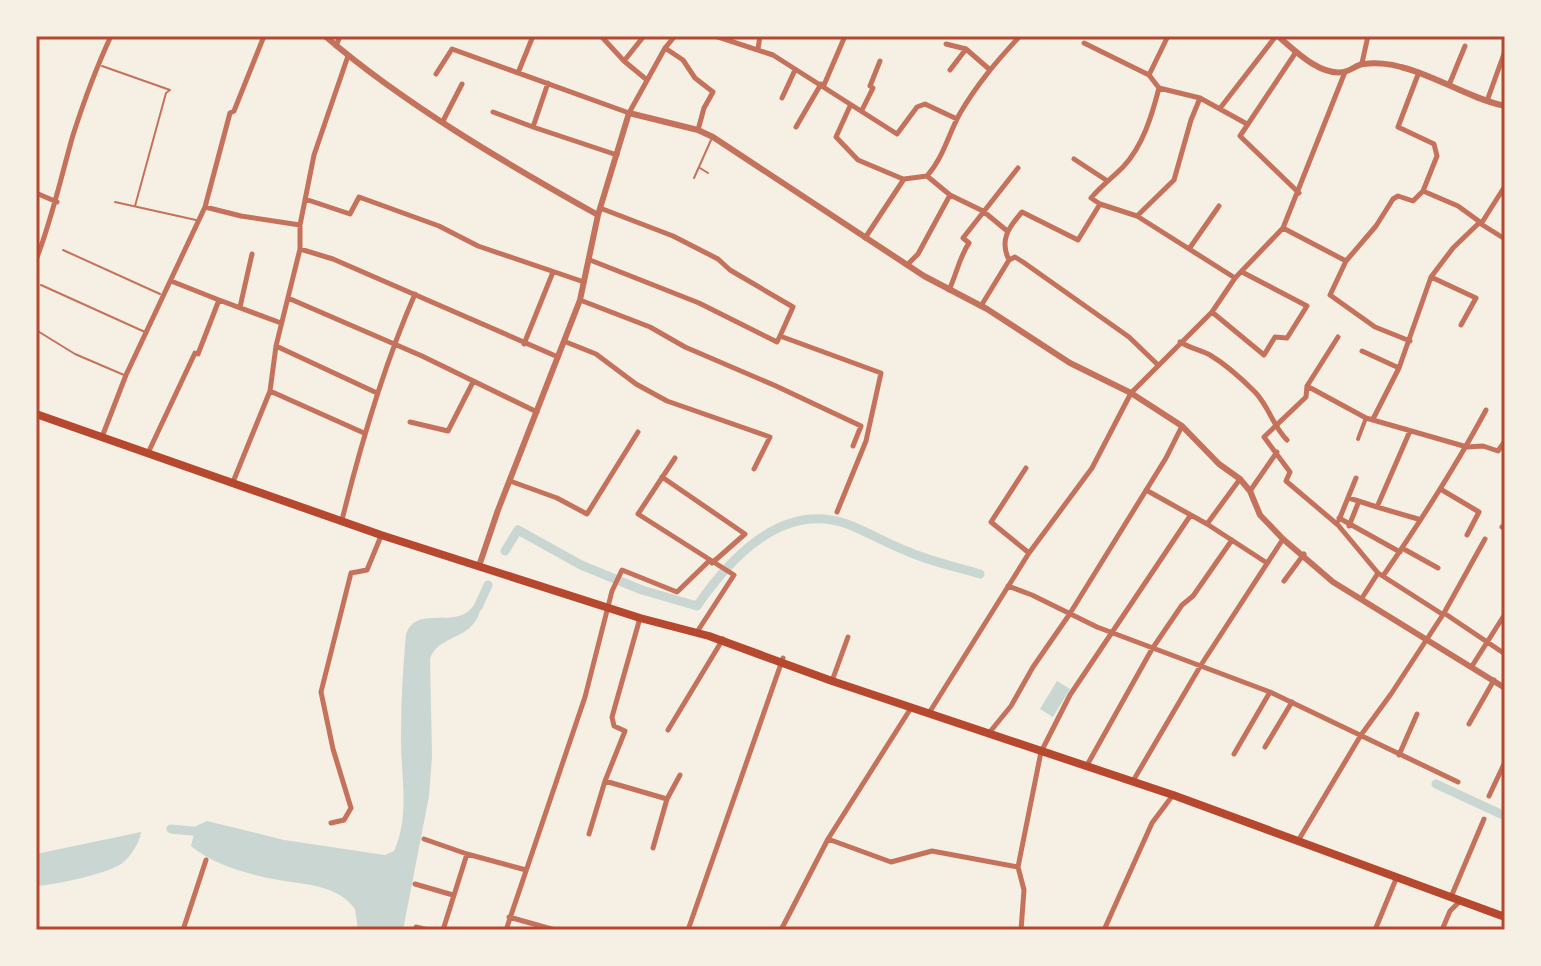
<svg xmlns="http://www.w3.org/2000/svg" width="1541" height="966" font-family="'Nunito Sans',sans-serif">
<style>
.water{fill:#c9d6d2}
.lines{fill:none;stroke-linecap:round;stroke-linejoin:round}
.canal{stroke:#c9d6d2;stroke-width:9}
.service{stroke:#c5725c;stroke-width:2}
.pedestrian{stroke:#c5725c;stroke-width:4}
.minor{stroke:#c5725c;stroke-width:5}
.tertiary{stroke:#c5725c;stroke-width:6}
.trunk{stroke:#b5482f;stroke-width:8}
.neatline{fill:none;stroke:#b5482f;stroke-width:3}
</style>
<rect width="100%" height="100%" fill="#f6efe4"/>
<path class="water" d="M482,596C481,644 440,630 430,659L432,756L429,796L403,930H358L355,909C336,883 302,885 274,879C247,874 212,864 191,846L196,826L207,821L284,840L385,855L394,851C411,813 400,774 401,734C401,701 403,667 406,634C416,608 444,624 464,614C472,610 476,601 482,596Z
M1057,681L1070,689L1053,717L1040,709Z
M141,832C140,842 130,858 121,864C106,874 55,885 36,886V854Z"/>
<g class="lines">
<path class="canal" d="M505,551L518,530L581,565L642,590L697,606C730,558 782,501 847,524C868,532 888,544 909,552C932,562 957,567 980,574
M478,607L488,585
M1436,784L1505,816
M171,829L203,832"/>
<path class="service" d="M102,66L170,90L166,93L135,206
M700,168L708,173
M694,178L711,140
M115,202L196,220
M63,250L160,294
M41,285L145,332
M36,330L75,354L124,375"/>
<path class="pedestrian" d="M1358,439L1366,418"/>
<path class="minor" d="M601,36L624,61L647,80
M715,36L773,55L897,134L917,107L925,104L957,119
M1084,43L1149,75L1159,88
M946,44L966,49L989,69
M336,46L340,36
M665,48L683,60L695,78L713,92L704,108L698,130
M758,49L760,36
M1296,52L1240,136L1299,193
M624,61L644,36
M1362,63L1368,36
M950,70L966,49
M1419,72L1398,127L1434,144L1437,156L1423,191
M518,73L533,36
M436,74L452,49L629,113L665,48L675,36
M1149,75L1168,36
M548,83L533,127L617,155
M824,85L845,36
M1449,85L1465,46
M782,98L795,70
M1487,101L1505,51
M850,106L836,137L858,160L903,179
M1221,107L1276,36
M862,110L873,88L870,86L880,61
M493,112L533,127
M443,121L462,84
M796,127L821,84
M1074,159L1106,180
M927,176L950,195L983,211L1006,230
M36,193L57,202
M305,199L350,214L359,197L439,226L478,246L584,282
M1100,204L1137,216L1235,278
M205,207L241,216L300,225
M600,208L673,236L718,259L730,270L793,307L780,336
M1137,216L1174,180L1191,120L1200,98
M1481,224L1505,239
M1283,228L1346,261
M865,238L904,179L927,176C943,158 948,136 959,115C977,84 996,62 1020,36
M300,249L333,259L558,357
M1189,249L1219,206
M36,260C52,219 61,177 73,135C84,101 96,68 111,36
M590,260L699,303L777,342L780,336L881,373L866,441L837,512
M1009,260L1015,257L1023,262L1129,337L1157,364
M907,265L918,254L950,195
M1431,277L1476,298L1461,325
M949,290C957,273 959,258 969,243L963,238L1018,168
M288,298L422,356L537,412
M219,300L281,323
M580,300L650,327L685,347L776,386L861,426L853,446
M981,306L1009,260C999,240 1009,227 1022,212L1078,240L1100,204L1091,198C1101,186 1112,178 1123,167C1143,146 1152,115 1159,88L1200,98L1247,124
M240,307L252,254
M1212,312L1264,355L1275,337L1287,338L1307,306L1242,272
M1410,341L1375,327L1330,295L1346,261L1376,226L1393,199L1398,196L1413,201L1423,191L1458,206L1480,222
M566,342L596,354L636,384L667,401L770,437L754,469
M1180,342C1190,348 1200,350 1210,355C1225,364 1243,380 1255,392C1270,408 1272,425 1287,440
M524,344L553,272
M276,346L377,393
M1362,351L1399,368
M1307,386L1338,337
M270,391L364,433
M1373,419L1399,368L1431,277L1453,248L1480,222L1481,224L1505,186
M410,422L448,431L473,382
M102,437L126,375L205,207L230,113L234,111L264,36
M148,453L195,353L198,354L219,300L171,281
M675,458L638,514L734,575L697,632
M1026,468L991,522L1029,553
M662,477L745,534L712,563
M510,481L557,498L587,514L638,432
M233,482L270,391L276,346L300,249V225L314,155L348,56
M1146,490L1207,524L1267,563
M1442,490L1479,512L1467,535
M1250,491L1277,452
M1349,498L1377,507L1410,431
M1377,507L1418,519
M1339,518L1400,552
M342,520C361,443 383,367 415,294
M1339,520L1356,478
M1207,524L1240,479
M1349,526L1359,501
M1502,527L1505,529
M1402,548L1438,568
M1383,576C1420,522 1455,468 1486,410
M1284,581L1304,554
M1008,586L1032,595L1097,627L1270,692L1458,782
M1362,598L1378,573
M1444,613L1505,654
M1442,614L1378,573L1338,525L1286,481L1290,472L1264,437L1306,397L1307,386L1366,418L1467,447L1483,446L1498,451L1505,441
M1472,666L1505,614
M832,681L848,637
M929,713L1029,553L1092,468L1131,393L1212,312L1235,278L1283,228L1345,72
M1469,724L1494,680
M668,730L723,639
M989,733L1011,706L1033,667L1069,615L1166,458L1182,426
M1265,747L1292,702
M1234,754L1270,692
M1399,755L1417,714
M1086,767L1152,649L1182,605L1193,596L1232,540
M605,781L667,799
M1133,781L1201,665L1283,539
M1489,796L1505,762
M331,823L344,820L351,808L333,749L321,692L351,573L367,570L381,536
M589,834L605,781L625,731L614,726L612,717L640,618
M424,839L467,854L526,870
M828,839L891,862L932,851L1018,867
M1298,841L1361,735L1391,694L1444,613L1485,539
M653,848L667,799L680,775
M415,884L453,895
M1451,897L1484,819
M509,917L555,930
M416,927L428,930
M183,930L206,860
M443,930L467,854
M506,930L585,697L612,591L622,570L677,592L709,561
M688,930L783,658
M781,930L828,839L911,708
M1021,930L1024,890L1018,867L1041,752L1070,695L1190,516
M1104,930L1152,823L1173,795
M1375,930L1396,879
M1442,930L1450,911L1460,901"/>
<path class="tertiary" d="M325,36C404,104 507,164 598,215
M1278,36C1295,51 1323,79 1347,71C1353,69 1358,64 1364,64C1375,62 1391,64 1401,67C1437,76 1468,98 1505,106
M479,566L498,510L580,300L598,215L629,113L698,130L713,137L924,276L987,309L1070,363L1131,393L1182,426L1219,464L1240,479L1250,491L1260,515L1283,539L1333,582L1505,688"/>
<path class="trunk" d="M36,414L381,535L640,618L709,636L832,681L1173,795L1505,917"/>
</g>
<rect width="1541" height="966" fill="none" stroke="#f6efe4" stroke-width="76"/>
<rect x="38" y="38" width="1465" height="890" class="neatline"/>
</svg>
